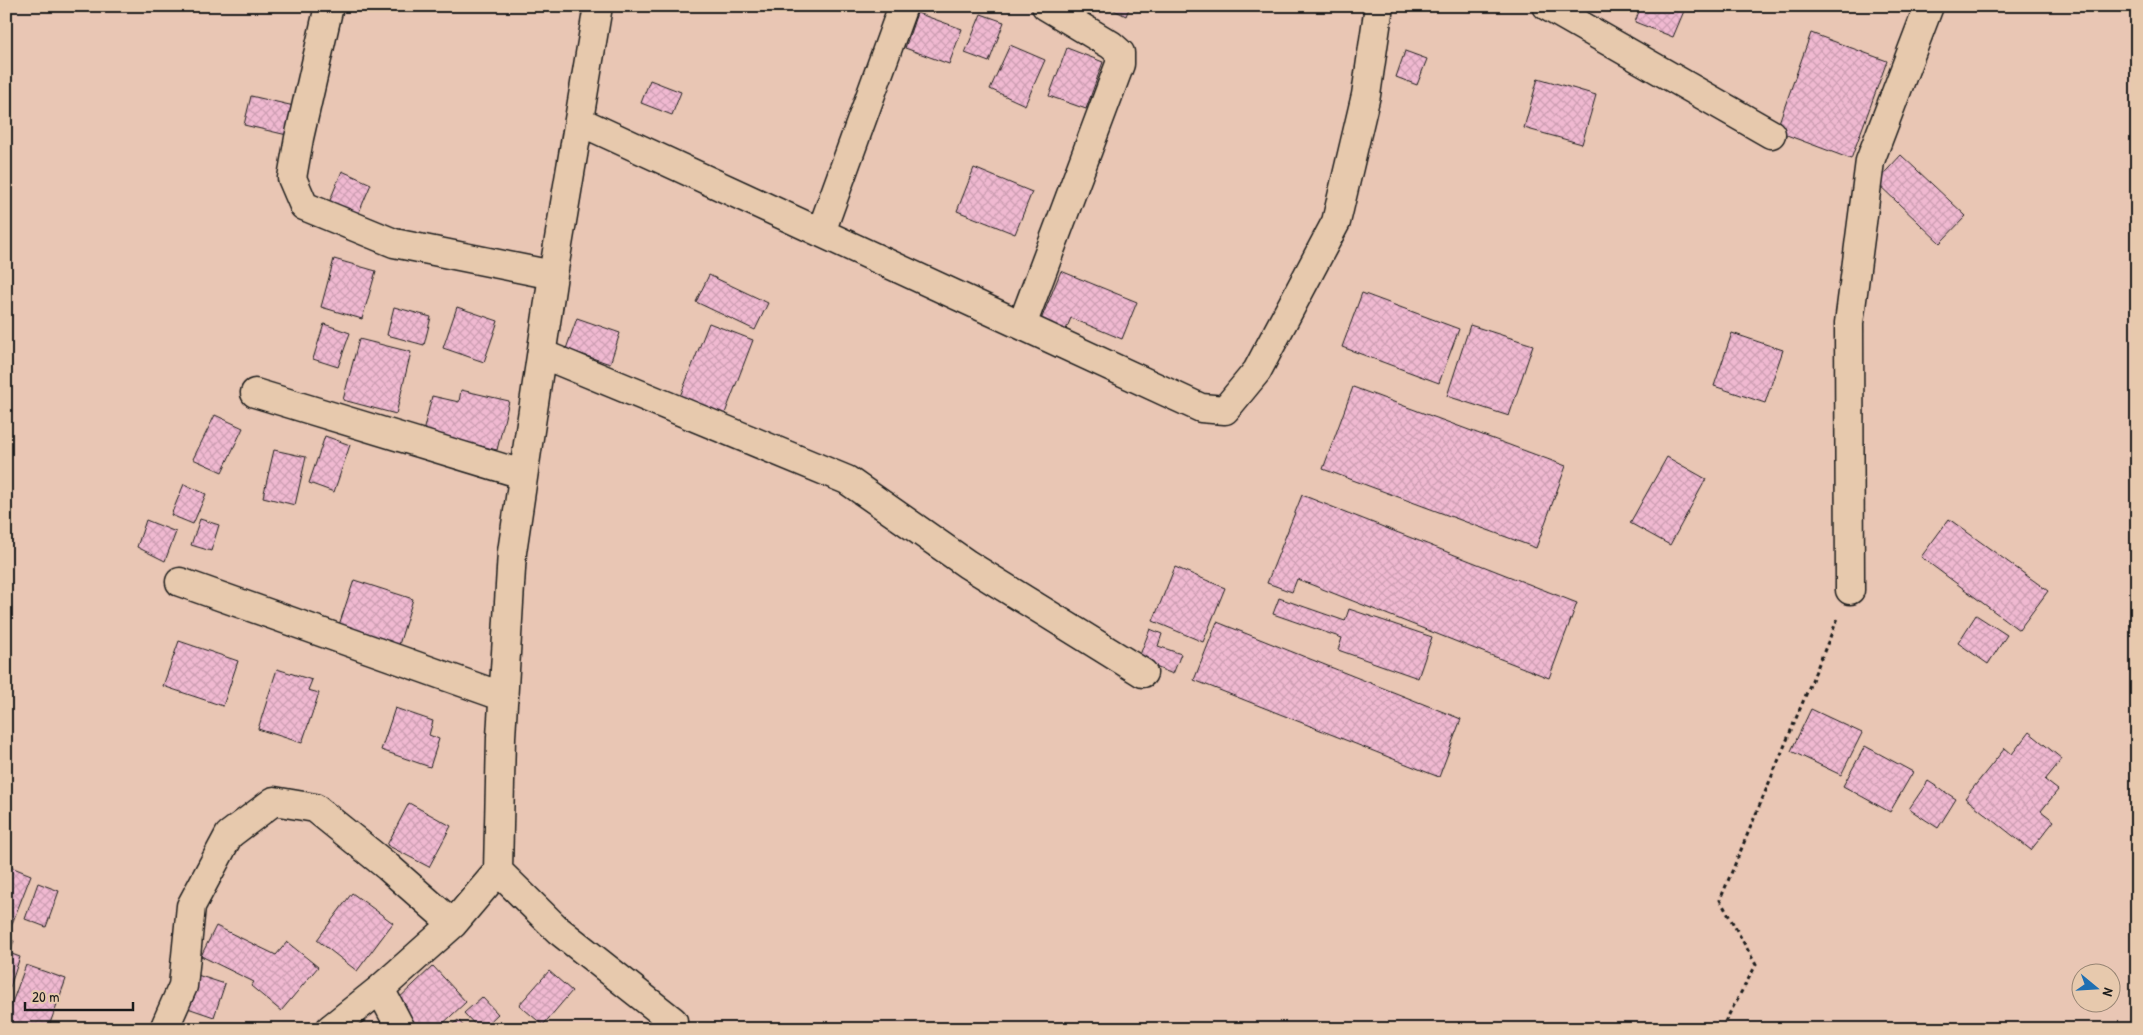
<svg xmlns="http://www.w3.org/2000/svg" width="2143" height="1035" font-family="'Patrick Hand',sans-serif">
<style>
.building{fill:url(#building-cross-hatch);stroke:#1c1c1c}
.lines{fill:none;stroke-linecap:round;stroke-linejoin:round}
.street-casing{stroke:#1c1c1c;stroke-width:31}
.path{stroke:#1c1c1c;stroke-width:3;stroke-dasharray:4 4;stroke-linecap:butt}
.street{stroke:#e7c9ad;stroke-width:28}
</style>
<defs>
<pattern id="building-cross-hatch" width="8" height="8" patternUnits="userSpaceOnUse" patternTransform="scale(1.25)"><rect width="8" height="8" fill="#f0b9d1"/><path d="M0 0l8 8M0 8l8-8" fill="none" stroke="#cd9eb3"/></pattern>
</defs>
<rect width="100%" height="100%" fill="#e9c6b4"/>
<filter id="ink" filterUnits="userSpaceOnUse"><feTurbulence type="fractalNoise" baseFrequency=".02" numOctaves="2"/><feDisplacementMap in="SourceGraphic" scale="10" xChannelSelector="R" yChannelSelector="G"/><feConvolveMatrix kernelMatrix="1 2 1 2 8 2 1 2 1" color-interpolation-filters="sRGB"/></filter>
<g filter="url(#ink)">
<path class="building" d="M1106,6H1130L1126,16Z
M1641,6H1677L1676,9L1684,11L1673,37L1635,22Z
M917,13L962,29L949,64L905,48Z
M981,14L1004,22L989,62L965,53Z
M1811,33L1887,61L1851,159L1776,131Z
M1010,45L1045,60L1025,105L990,89Z
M1067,48L1103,62L1086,109L1049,96Z
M1405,51L1427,59L1417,85L1396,77Z
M1538,78L1596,95L1582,144L1524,128Z
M650,80L681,92L672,115L641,103Z
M251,96L294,106L287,135L244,125Z
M1901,155L1966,216L1940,243L1876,182Z
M974,168L1032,192L1015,234L957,211Z
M342,171L371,184L357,217L328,205Z
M334,259L376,271L362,319L321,307Z
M1061,271L1137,302L1122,339L1071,318L1065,332L1040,322Z
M709,275L768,303L755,330L696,302Z
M1362,293L1459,329L1439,383L1342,347Z
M394,307L431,317L424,345L387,335Z
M457,307L498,321L484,362L443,348Z
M577,318L620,333L610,364L566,349Z
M709,323L753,340L722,421L677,404Z
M324,324L350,333L338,367L313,359Z
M1470,325L1533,345L1509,416L1447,396Z
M1732,333L1783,350L1765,403L1714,386Z
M359,339L411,352L396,414L343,400Z
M1353,387L1566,466L1536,548L1323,469Z
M461,390L509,401L497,450L423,432L432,396L459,402Z
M215,415L243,428L222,472L193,459Z
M325,436L350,445L334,492L309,483Z
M274,450L306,457L295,505L263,497Z
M1667,457L1706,479L1670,545L1630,523Z
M184,484L206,494L193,524L171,515Z
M1302,495L1577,603L1549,678L1297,579L1292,592L1267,583Z
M200,519L219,525L211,551L191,545Z
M1949,519L2048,591L2019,630L1921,557Z
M146,520L176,532L165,561L137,547Z
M1175,567L1225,588L1203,642L1153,621Z
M354,580L413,599L398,648L338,628Z
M1279,598L1345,621L1349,609L1432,637L1418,678L1338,650L1342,638L1273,614Z
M1976,615L2007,635L1988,664L1958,643Z
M1217,622L1461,719L1439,777L1194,680Z
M1150,629L1162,634L1158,646L1181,654L1173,674L1138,660Z
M179,641L238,661L223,706L163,686Z
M277,669L312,680L308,690L319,693L302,743L258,729Z
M395,708L433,721L429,735L439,739L430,767L381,750Z
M1811,709L1862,733L1841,775L1791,751Z
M2029,732L2062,759L2045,780L2058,790L2041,811L2054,821L2031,850L1965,798L2005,748L2012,754Z
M1865,746L1913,772L1890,812L1843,786Z
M1928,781L1956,799L1938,828L1909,809Z
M409,803L451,826L429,867L387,845Z
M6,865L31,875L8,934H6Z
M38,883L59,891L46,927L25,919Z
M352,893L393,923L357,971L317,940Z
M216,926L276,955L287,942L318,967L281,1011L251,986L254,982L201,956Z
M6,938L14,941L9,953L20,957L6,999Z
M26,965L66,979L48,1029H14L6,1026V1019Z
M433,966L466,1002L437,1029H420L395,1002Z
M549,971L572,991L543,1025L519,1005Z
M191,973L225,984L214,1017L179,1005Z
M482,997L498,1014L482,1029H479L464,1013Z
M458,1020L466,1029H447Z"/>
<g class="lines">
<defs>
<path id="street" d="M329,6L299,138L292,178L304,206L394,243L553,275
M1547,6L1771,134
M579,121L1201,408L1225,410L1257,371L1336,222L1366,95L1379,6
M821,232L903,6
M1022,325L1120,64V53L1111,45L1046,6
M542,354L847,480L967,564L1143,673
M255,393L522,474
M180,582L504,697
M1850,590L1849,323L1870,161L1929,6
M498,871L558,930L673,1021
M380,989L401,1029
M164,1029L183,986L191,906L229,835L274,801L315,808L388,867L453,924
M330,1029L380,989L453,924L498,871L501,737L512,552L553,275L598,6"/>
</defs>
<use href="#street" class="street-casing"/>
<path class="path" d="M1721,1029L1756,965L1720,900L1838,618"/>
<use href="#street" class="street"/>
</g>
</g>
<rect width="2143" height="1035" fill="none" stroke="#e7c9ad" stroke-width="25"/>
<rect x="12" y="12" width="2118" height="1010" fill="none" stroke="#1c1c1c" stroke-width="2" filter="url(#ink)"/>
<g transform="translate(2096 988) rotate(108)"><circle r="24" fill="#e7c9ad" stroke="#968473"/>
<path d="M0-4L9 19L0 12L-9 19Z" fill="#1f6fb2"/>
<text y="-8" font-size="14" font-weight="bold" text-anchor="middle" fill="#1c1c1c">N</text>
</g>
<path d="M25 1002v8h108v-8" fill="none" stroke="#1c1c1c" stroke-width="2.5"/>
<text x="32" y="1002" font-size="15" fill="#1c1c1c" stroke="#e7c9ad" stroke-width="4" paint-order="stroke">20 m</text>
</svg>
